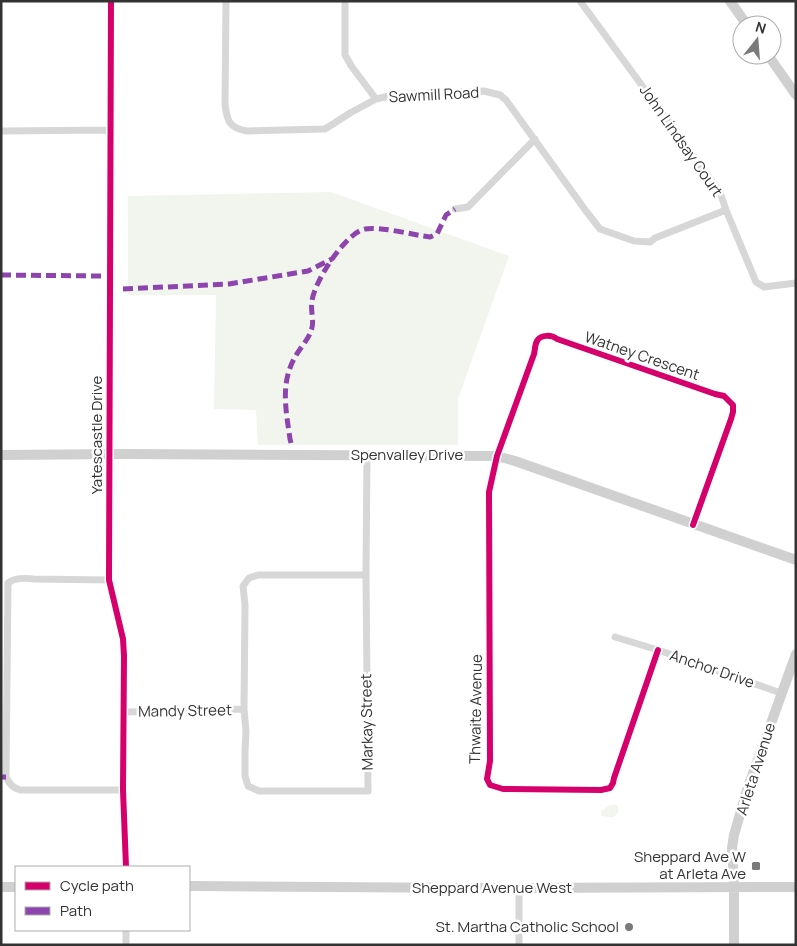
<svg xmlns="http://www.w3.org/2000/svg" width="797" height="946" font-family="Manrope,sans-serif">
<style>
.green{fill:#f1f5ed}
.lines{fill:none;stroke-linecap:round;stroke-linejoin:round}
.street{stroke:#d7d7d7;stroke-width:7}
.secondary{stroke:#d0d0d0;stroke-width:10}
.quiet{stroke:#8e44ad;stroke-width:5;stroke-dasharray:10 5;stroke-linecap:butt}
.cycleway-casing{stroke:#fff;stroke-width:9}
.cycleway{stroke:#d6006c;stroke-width:6}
.poi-dot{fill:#7a7a7a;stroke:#fff;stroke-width:2}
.labels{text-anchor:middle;stroke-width:5;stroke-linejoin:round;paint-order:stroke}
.street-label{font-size:15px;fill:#333;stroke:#fff}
.poi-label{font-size:15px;fill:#333;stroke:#fff;text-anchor:end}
</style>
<rect width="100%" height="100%" fill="#fff"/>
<path class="green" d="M331,192L509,256L458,399V445H258L256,410L214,409L216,295H128V196Z
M610,805H617L619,811L614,817H608L601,816V811Z"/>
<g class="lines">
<path class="street" d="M111,1L109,580L123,639L124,656L123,790L126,867
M226,1L225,104C227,121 229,128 247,131L325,129L333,124L350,113L376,99L394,95L484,91L500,95L506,100L586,211L600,229L634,241L650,242L655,238L726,210
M345,1V55L352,67L376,99
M580,1L720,192L726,210L756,282L764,287L796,283
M1,131L111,130
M455,209L468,207L535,139
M366,575H258L249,578L243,586L245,605L244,709L246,731L245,752V776L248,786L259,791H368L366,575L367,455
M109,580L34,579C26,578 15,577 8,583L6,777C9,784 13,788 20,790H123
M615,637L658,650L781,693
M658,650L614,778L613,783L610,788L601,790L503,789L490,785L487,779L490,761L489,492L497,456L534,354C535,350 535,344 537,341C541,334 552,335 557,339L715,394L724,396L733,405V412L731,419L693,525
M125,712L244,709
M519,888V945
M126,930V945"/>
<path class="secondary" d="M730,1L747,25
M768,55L796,95
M1,455L123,454L497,456L515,461L796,560
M189,886L475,888L796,887
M1,887H16
M734,945V887L732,848L734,835L747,790L796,654"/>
<path class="quiet" d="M1,275L103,276
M123,289L229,284L308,271L332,259
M291,443L290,439C286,410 280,384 295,357C300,348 308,340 311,331C315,321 310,311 312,301C314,282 346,232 365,229C380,226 413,235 430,237L437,234L446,215L455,209
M1,777H6"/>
<defs>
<path id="cycleway" d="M111,1L109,580L123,639L124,656L123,790L126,867
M658,650L614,778L613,783L610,788L601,790L503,789L490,785L487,779L490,761L489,492L497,456L534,354C535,350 535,344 537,341C541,334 552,335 557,339L715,394L724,396L733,405V412L731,419L693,525"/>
</defs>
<use href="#cycleway" class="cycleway-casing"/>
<use href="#cycleway" class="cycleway"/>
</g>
<g class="poi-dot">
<rect x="751" y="861" width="10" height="10" rx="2.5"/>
<circle cx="629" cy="927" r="5"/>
</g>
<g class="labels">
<g class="street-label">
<text transform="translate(434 95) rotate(-3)" y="5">Sawmill Road</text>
<text transform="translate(681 141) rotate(55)" y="5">John Lindsay Court</text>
<text transform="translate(642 356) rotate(19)" y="5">Watney Crescent</text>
<text transform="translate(97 435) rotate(-90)" y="5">Yatescastle Drive</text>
<text x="407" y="460">Spenvalley Drive</text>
<text transform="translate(712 669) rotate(19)" y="5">Anchor Drive</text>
<text transform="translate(476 709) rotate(-89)" y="5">Thwaite Avenue</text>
<text transform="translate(185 711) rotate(-1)" y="5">Mandy Street</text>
<text transform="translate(367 722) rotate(-91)" y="5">Markay Street</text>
<text transform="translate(756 769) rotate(-72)" y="5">Arleta Avenue</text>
<text x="492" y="893">Sheppard Avenue West</text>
</g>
<g class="poi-label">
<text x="746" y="862">Sheppard Ave W<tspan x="746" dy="17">at Arleta Ave</tspan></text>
<text x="619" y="932">St. Martha Catholic School</text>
</g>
</g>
<rect width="797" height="946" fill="none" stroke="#333333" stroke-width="5"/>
<rect x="15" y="866" width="175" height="65" fill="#ffffff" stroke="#adadad"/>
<rect x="25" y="882" width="25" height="8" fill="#d6006c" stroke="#adadad"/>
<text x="60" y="891" font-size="15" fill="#333333">Cycle path</text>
<rect x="25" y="907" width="25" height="8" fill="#8e44ad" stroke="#adadad"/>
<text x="60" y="916" font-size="15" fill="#333333">Path</text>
<g transform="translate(757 40) rotate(17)"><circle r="24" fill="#ffffff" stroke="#adadad"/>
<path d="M0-4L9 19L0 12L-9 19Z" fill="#7a7a7a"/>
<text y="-8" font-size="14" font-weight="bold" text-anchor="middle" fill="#333333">N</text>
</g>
</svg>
